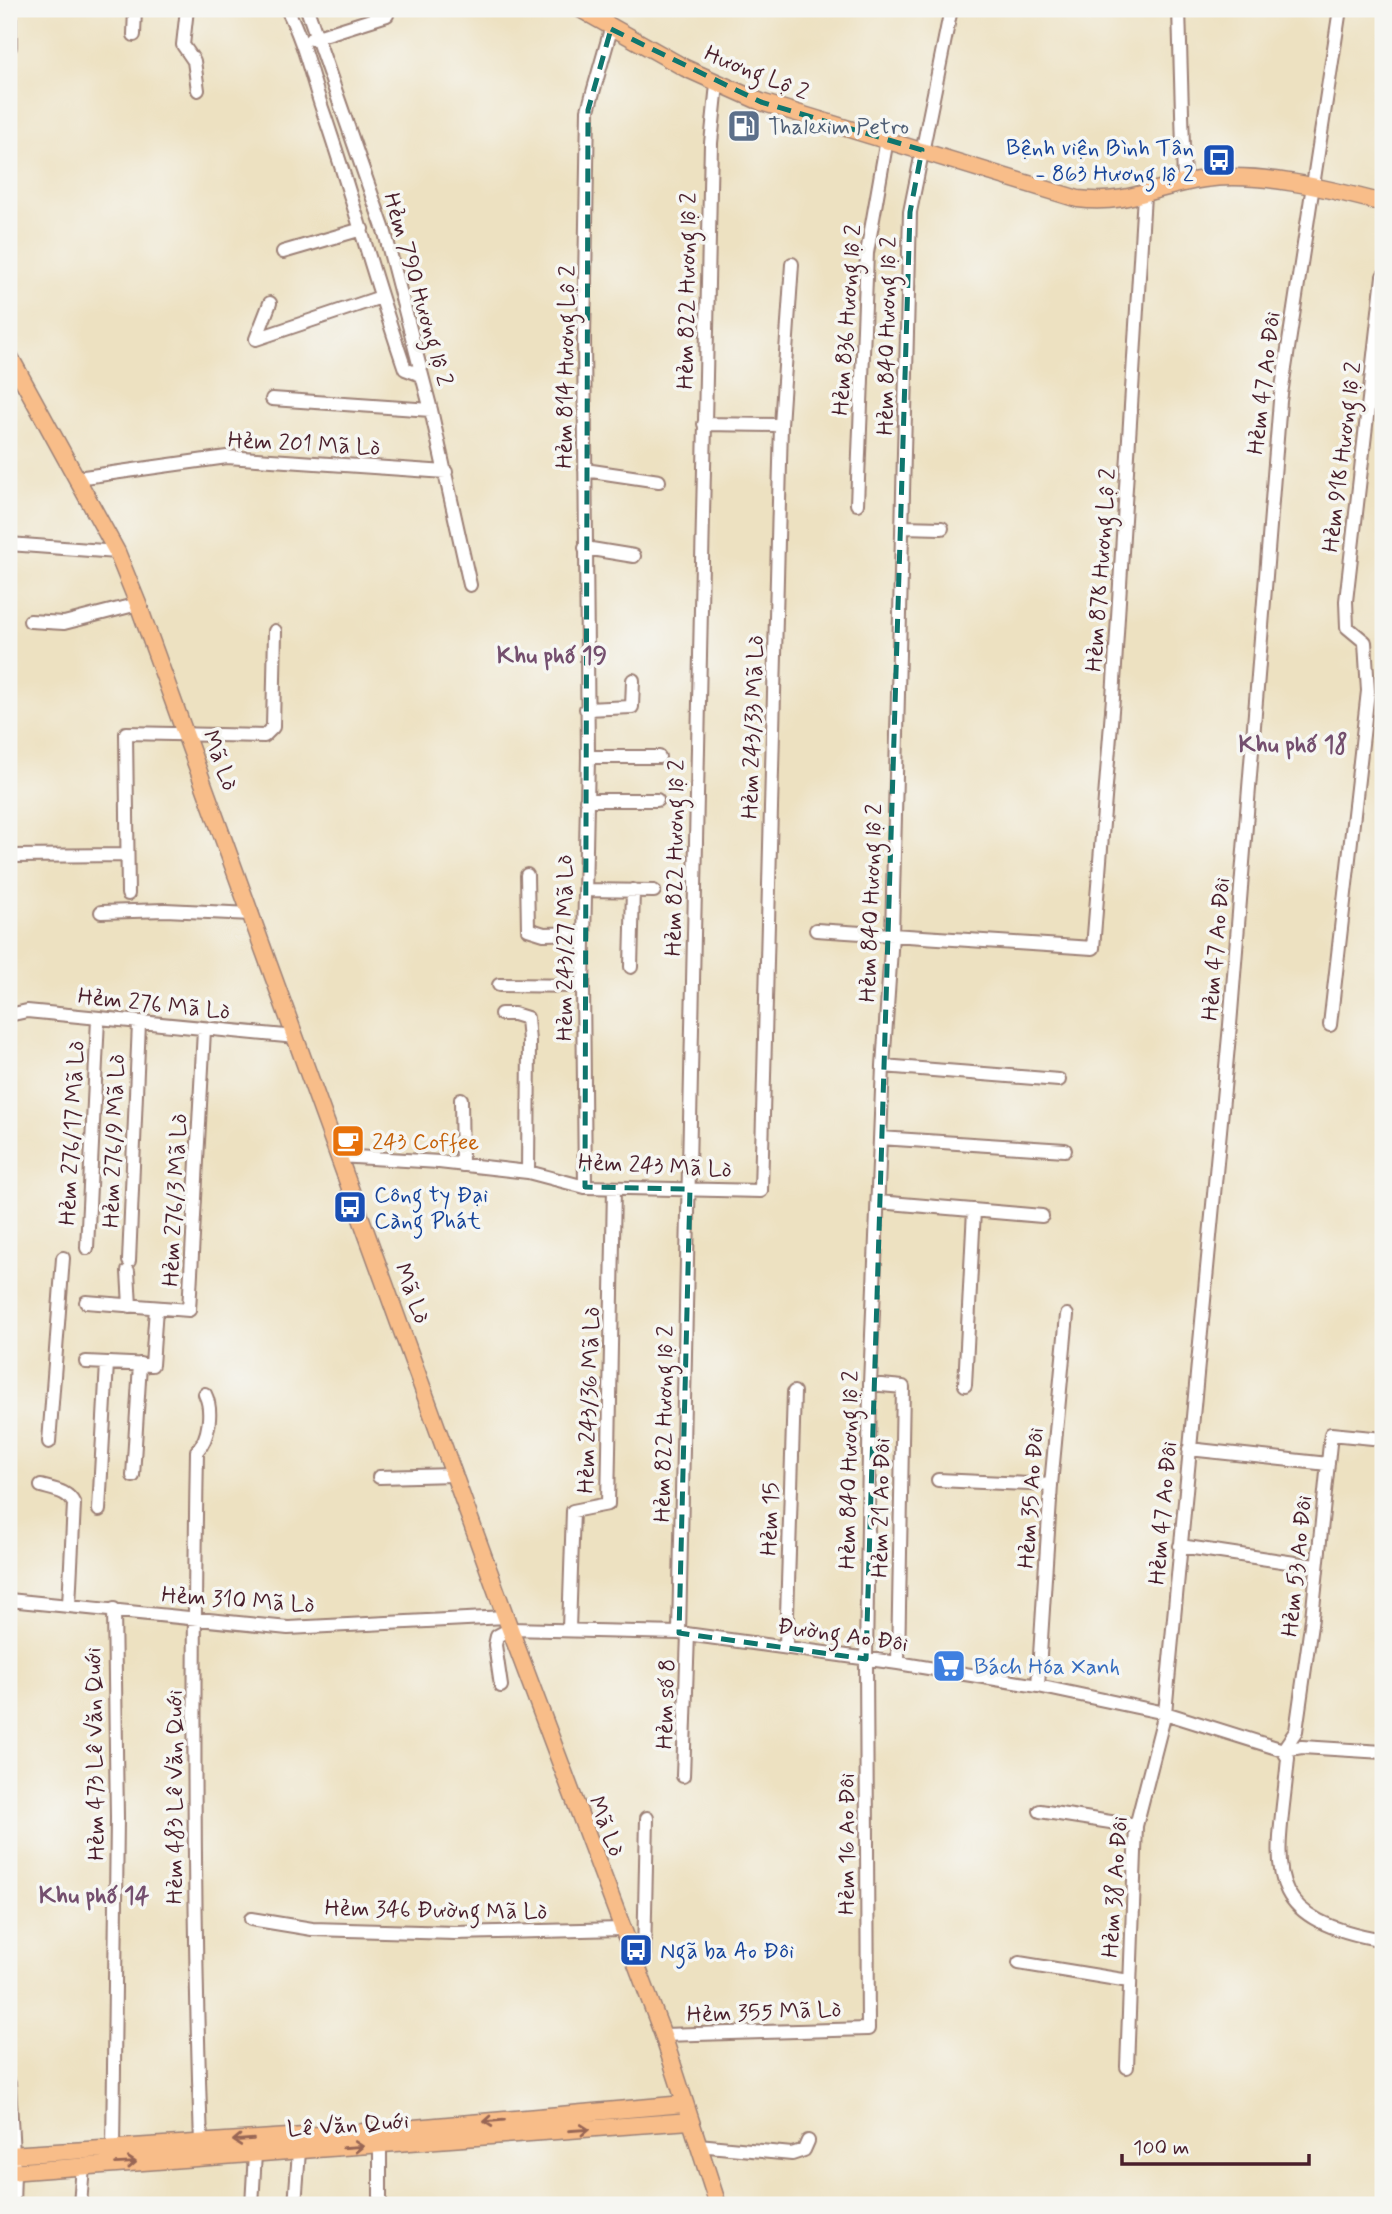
<svg xmlns="http://www.w3.org/2000/svg" width="1392" height="2214" font-family="Mynerve,sans-serif">
<style>
.lines{fill:none;stroke-linecap:round;stroke-linejoin:round}
.minor-casing{stroke:#9c8076;stroke-width:16}
.major-casing{stroke:#9c8076;stroke-width:19}
.minor{stroke:#fff;stroke-width:12}
.major{stroke:#f8bd89;stroke-width:16}
.oneway{stroke:#986655}
.marked{fill:none;stroke:#0f766e;stroke-width:5;stroke-dasharray:14 9;stroke-linejoin:round}
.labels{text-anchor:middle;stroke-width:7;stroke-linejoin:round;paint-order:stroke}
.street-label{font-size:23px;fill:#4a1f2b;stroke:#f6f6f2}
.service-label{font-size:23px;fill:#4e5e75;stroke:#f6f6f2;text-anchor:start}
.transit-label{font-size:23px;fill:#164399;stroke:#f6f6f2;text-anchor:start}
.food-label{font-size:23px;fill:#c56008;stroke:#f6f6f2;text-anchor:start}
.shop-label{font-size:23px;fill:#366cbe;stroke:#f6f6f2;text-anchor:start}
.neighbourhood-label{font-size:24px;font-weight:bold;fill:#744f6e;stroke:#f6f6f2}
</style>
<rect width="100%" height="100%" fill="#f6f6f2"/>
<filter id="ink" filterUnits="userSpaceOnUse"><feTurbulence type="fractalNoise" baseFrequency=".0143" numOctaves="2"/><feDisplacementMap in="SourceGraphic" scale="14" xChannelSelector="R" yChannelSelector="G"/><feConvolveMatrix kernelMatrix="1 2 1 2 8 2 1 2 1" color-interpolation-filters="sRGB"/></filter>
<filter id="wash" filterUnits="userSpaceOnUse"><feTurbulence type="fractalNoise" baseFrequency=".00686" numOctaves="4" result="noise"/><feDisplacementMap in="SourceGraphic" scale="28" xChannelSelector="R" yChannelSelector="G"/><feGaussianBlur stdDeviation="1.57" result="paint"/><feColorMatrix in="noise" values="0 0 0 0 0 0 0 0 0 0 0 0 0 0 0 0 0 1.4 0 .05"/><feComposite in="paint" operator="in"/></filter>
<g filter="url(#wash)">
<rect width="100%" height="100%" fill="#ede1c1"/>
</g>
<g filter="url(#ink)">
<g class="lines">
<defs>
<path id="minor" d="M10,9V47
M187,9L183,45L194,61L198,90
M287,9C305,44 311,77 324,114C353,199 376,285 405,369L421,375
M307,9L385,233L431,410L470,585
M1179,9L1184,182
M134,35L135,9
M311,39L387,15
M283,252L362,229
M270,303L256,339L381,297
M272,399L431,410
M704,424L781,425
M585,470L659,481
M77,478L227,457L446,472
M857,504L867,253L887,139
M902,527L942,528
M9,544L117,552
M585,548L634,556
M30,621L64,623L138,604
M586,709L632,707L633,680
M588,757H659
M586,800H657
M9,856L127,855
M527,875L528,929L544,934L584,933
M585,890L654,891
M128,894L126,733L264,736L273,727L275,631
M101,912L165,910L252,914
M816,930L1093,948L1113,698L1144,195
M631,967L633,890
M499,985L583,986
M501,1014H514L527,1018L529,1041L528,1172
M9,1015L27,1011L296,1037
M1330,1025L1368,691L1365,642L1347,627L1346,601L1383,276
M883,1066L1059,1080
M461,1099L462,1165
M880,1138L1065,1150
M338,1156L439,1162L528,1172L585,1187L761,1191L781,425L792,264
M585,1187L583,986L588,757L584,338L588,110L611,29
M878,1202L1042,1216
M87,1248L98,1019
M129,1261L139,1023
M128,1271L130,1306
M86,1302L189,1310L204,1030
M86,1362L152,1365L156,1308
M870,1384L903,1387L898,1663
M965,1385L974,1210
M49,1442L63,1258
M1189,1449L1328,1464
M133,1476L140,1364
M379,1477L454,1475
M938,1480L1051,1485
M41,1486C55,1490 68,1491 74,1504L69,1605
M99,1510L107,1363
M1180,1546L1315,1566
M9,1600L288,1628L506,1617
M569,1629L573,1511L608,1504L614,1188
M679,1633L711,143L717,84
M786,1647L794,1392
M501,1686L495,1645L497,1636L510,1629L679,1633L898,1663L1038,1686L1165,1713L1283,1750L1288,1758C1279,1863 1252,1917 1383,1940
M1038,1686L1051,1485L1067,1315
M1283,1750L1296,1731L1312,1618L1331,1434L1383,1439
M1283,1750L1302,1747L1383,1752
M683,1776L688,1634
M1040,1811L1136,1826
M251,1919L312,1929L455,1933L622,1929
M1019,1963L1129,1981
M637,1967L644,1958L647,1818
M663,2035L868,2029L866,1659L870,1384L883,1066L892,935L910,212L951,9
M1127,2067L1136,1826L1165,1713L1230,1025L1280,401L1340,9
M9,2083L14,2172L13,2205
M201,2143C193,1912 193,1682 197,1451C209,1439 213,1410 205,1394
M698,2145L792,2154L804,2150L808,2141
M113,2150L117,1818L114,1609
M80,2205L83,2166
M252,2205L255,2153
M295,2205L299,2151
M380,2205V2136"/>
<path id="major" d="M580,9L685,68L761,102L1078,199C1130,205 1155,186 1204,179C1258,171 1330,189 1383,203
M9,355L117,552L138,604L510,1629L663,2035L718,2205
M9,2155L380,2131L684,2104
M9,2172L690,2121"/>
</defs>
<use href="#minor" class="minor-casing"/>
<use href="#major" class="major-casing"/>
<use href="#minor" class="minor"/>
<use href="#major" class="major"/>
</g>
<defs><path id="oneway-shaft" d="M-6 0H5M1.5-3L5.5 0L1.5 3" fill="none" stroke-width="1.6" stroke-linecap="round" stroke-linejoin="round" transform="scale(1.75)"/></defs>
<g class="oneway">
<use href="#oneway-shaft" transform="translate(494 2121) rotate(175)"/>
<use href="#oneway-shaft" transform="translate(579 2130) rotate(-4)"/>
<use href="#oneway-shaft" transform="translate(243 2140) rotate(176)"/>
<use href="#oneway-shaft" transform="translate(353 2147) rotate(-4)"/>
<use href="#oneway-shaft" transform="translate(126 2163) rotate(-3)"/>
</g>
</g>
<path class="marked" d="M611,29L761,102L922,150L910,212L866,1659L679,1633L690,1189L585,1187L588,110Z"/>
<defs>
<symbol id="fuel-square" viewBox="-11 -11 22 22"><rect x="-9" y="-9" width="18" height="18" rx="4" fill="#5c6f8a" stroke="#f6f6f2"/><path d="M-5.5-6h7V0h2V4h1.3V-2.5L3-4.5l.8-.8L6-3V5H2.5V1h-1V6h-7ZM-4.2-4.7v3.2H.2V-4.7Z" fill="#fff"/></symbol>
<symbol id="bus-square" viewBox="-11 -11 22 22"><rect x="-9" y="-9" width="18" height="18" rx="4" fill="#1a4fb4" stroke="#f6f6f2"/><path d="M-5-6H5V4H4V6H2V4H-2V6H-4V4H-5ZM-3.5-4V0h7V-4ZM-3.5 1.2v1.5H-2V1.2ZM2 1.2v1.5H3.5V1.2Z" fill="#fff"/></symbol>
<symbol id="cafe-square" viewBox="-11 -11 22 22"><rect x="-9" y="-9" width="18" height="18" rx="4" fill="#e8710a" stroke="#f6f6f2"/><path d="M-5.5-4.5H6V0H3Q3 3.5 0 3.5H-2.5Q-5.5 3.5-5.5 0ZM3-3.2v2h1.7v-2ZM-6 4.5H4V6H-6Z" fill="#fff"/></symbol>
<symbol id="supermarket-square" viewBox="-11 -11 22 22"><rect x="-9" y="-9" width="18" height="18" rx="4" fill="#3f7fe0" stroke="#f6f6f2"/><path d="M-6-5.5h2.5l.6 2H6L4.5 2H-2.5L-4.4-4H-6ZM-1.5 3.2a1.3 1.3 0 1 0 .1 0ZM3 3.2a1.3 1.3 0 1 0 .1 0Z" fill="#fff"/></symbol>
</defs>
<g fill-rule="evenodd">
<use href="#fuel-square" x="725" y="107" width="38" height="38"/>
<use href="#bus-square" x="1200" y="141" width="38" height="38"/>
<use href="#cafe-square" x="329" y="1122" width="38" height="38"/>
<use href="#bus-square" x="331" y="1188" width="38" height="38"/>
<use href="#supermarket-square" x="930" y="1647" width="38" height="38"/>
<use href="#bus-square" x="617" y="1931" width="38" height="38"/>
</g>
<g class="labels">
<g class="street-label">
<text transform="translate(757 72) rotate(22)" y="8">Hương Lộ 2</text>
<text transform="translate(419 289) rotate(74)" y="8">Hẻm 790 Hương lộ 2</text>
<text transform="translate(686 291) rotate(-89)" y="8">Hẻm 822 Hương lộ 2</text>
<text transform="translate(846 320) rotate(-86)" y="8">Hẻm 836 Hương lộ 2</text>
<text transform="translate(886 336) rotate(-89)" y="8">Hẻm 840 Hương lộ 2</text>
<text transform="translate(565 367) rotate(-89)" y="8">Hẻm 814 Hương Lộ 2</text>
<text transform="translate(1263 383) rotate(-83)" y="8">Hẻm 47 Ao Đôi</text>
<text transform="translate(304 443) rotate(3)" y="8">Hẻm 201 Mã Lò</text>
<text transform="translate(1341 457) rotate(-83)" y="8">Hẻm 918 Hương lộ 2</text>
<text transform="translate(1100 570) rotate(-86)" y="8">Hẻm 878 Hương Lộ 2</text>
<text transform="translate(752 727) rotate(-88)" y="8">Hẻm 243/33 Mã Lò</text>
<text transform="translate(221 760) rotate(70)" y="8">Mã Lò</text>
<text transform="translate(674 858) rotate(-89)" y="8">Hẻm 822 Hương lộ 2</text>
<text transform="translate(870 903) rotate(-88)" y="8">Hẻm 840 Hương lộ 2</text>
<text transform="translate(564 948) rotate(-90)" y="8">Hẻm 243/27 Mã Lò</text>
<text transform="translate(1215 949) rotate(-85)" y="8">Hẻm 47 Ao Đôi</text>
<text transform="translate(154 1003) rotate(6)" y="8">Hẻm 276 Mã Lò</text>
<text transform="translate(71 1133) rotate(-87)" y="8">Hẻm 276/17 Mã Lò</text>
<text transform="translate(113 1141) rotate(-88)" y="8">Hẻm 276/9 Mã Lò</text>
<text transform="translate(655 1165) rotate(3)" y="8">Hẻm 243 Mã Lò</text>
<text transform="translate(174 1200) rotate(-87)" y="8">Hẻm 276/3 Mã Lò</text>
<text transform="translate(413 1293) rotate(70)" y="8">Mã Lò</text>
<text transform="translate(588 1400) rotate(-88)" y="8">Hẻm 243/36 Mã Lò</text>
<text transform="translate(663 1424) rotate(-89)" y="8">Hẻm 822 Hương lộ 2</text>
<text transform="translate(848 1470) rotate(-89)" y="8">Hẻm 840 Hương lộ 2</text>
<text transform="translate(1030 1498) rotate(-86)" y="8">Hẻm 35 Ao Đôi</text>
<text transform="translate(880 1508) rotate(-89)" y="8">Hẻm 21 Ao Đôi</text>
<text transform="translate(1162 1513) rotate(-85)" y="8">Hẻm 47 Ao Đôi</text>
<text transform="translate(769 1519) rotate(-88)" y="8">Hẻm 15</text>
<text transform="translate(1296 1566) rotate(-84)" y="8">Hẻm 53 Ao Đôi</text>
<text transform="translate(238 1599) rotate(4)" y="8">Hẻm 310 Mã Lò</text>
<text transform="translate(843 1634) rotate(8)" y="8">Đường Ao Đôi</text>
<text transform="translate(665 1704) rotate(-88)" y="8">Hẻm số 8</text>
<text transform="translate(94 1754) rotate(-91)" y="8">Hẻm 473 Lê Văn Quới</text>
<text transform="translate(174 1797) rotate(-90)" y="8">Hẻm 483 Lê Văn Quới</text>
<text transform="translate(607 1826) rotate(69)" y="8">Mã Lò</text>
<text transform="translate(846 1844) rotate(-90)" y="8">Hẻm 16 Ao Đôi</text>
<text transform="translate(1114 1887) rotate(-86)" y="8">Hẻm 38 Ao Đôi</text>
<text transform="translate(436 1909) rotate(1)" y="8">Hẻm 346 Đường Mã Lò</text>
<text transform="translate(764 2011) rotate(-2)" y="8">Hẻm 355 Mã Lò</text>
<text transform="translate(348 2124) rotate(-4)" y="8">Lê Văn Quới</text>
</g>
<g class="service-label">
<text x="768" y="134">Thalexim Petro</text>
</g>
<g class="transit-label">
<text x="1194" y="155" text-anchor="end">Bệnh viện Bình Tân<tspan x="1194" dy="26">- 863 Hương lộ 2</tspan></text>
<text x="374" y="1202">Công ty Đại<tspan x="374" dy="26">Càng Phát</tspan></text>
<text x="660" y="1958">Ngã ba Ao Đôi</text>
</g>
<g class="food-label">
<text x="372" y="1149">243 Coffee</text>
</g>
<g class="shop-label">
<text x="974" y="1674">Bách Hóa Xanh</text>
</g>
<g class="neighbourhood-label">
<text x="552" y="663">Khu phố 19</text>
<text x="1293" y="752">Khu phố 18</text>
<text x="94" y="1903">Khu phố 14</text>
</g>
</g>
<rect width="1392" height="2214" fill="none" stroke="#f6f6f2" stroke-width="35"/>
<path d="M1122 2154v10h187v-10" fill="none" stroke="#4a1f2b" stroke-width="3.5"/>
<text x="1133" y="2154" font-size="21" fill="#4a1f2b" stroke="#f6f6f2" stroke-width="5" paint-order="stroke">100 m</text>
</svg>
